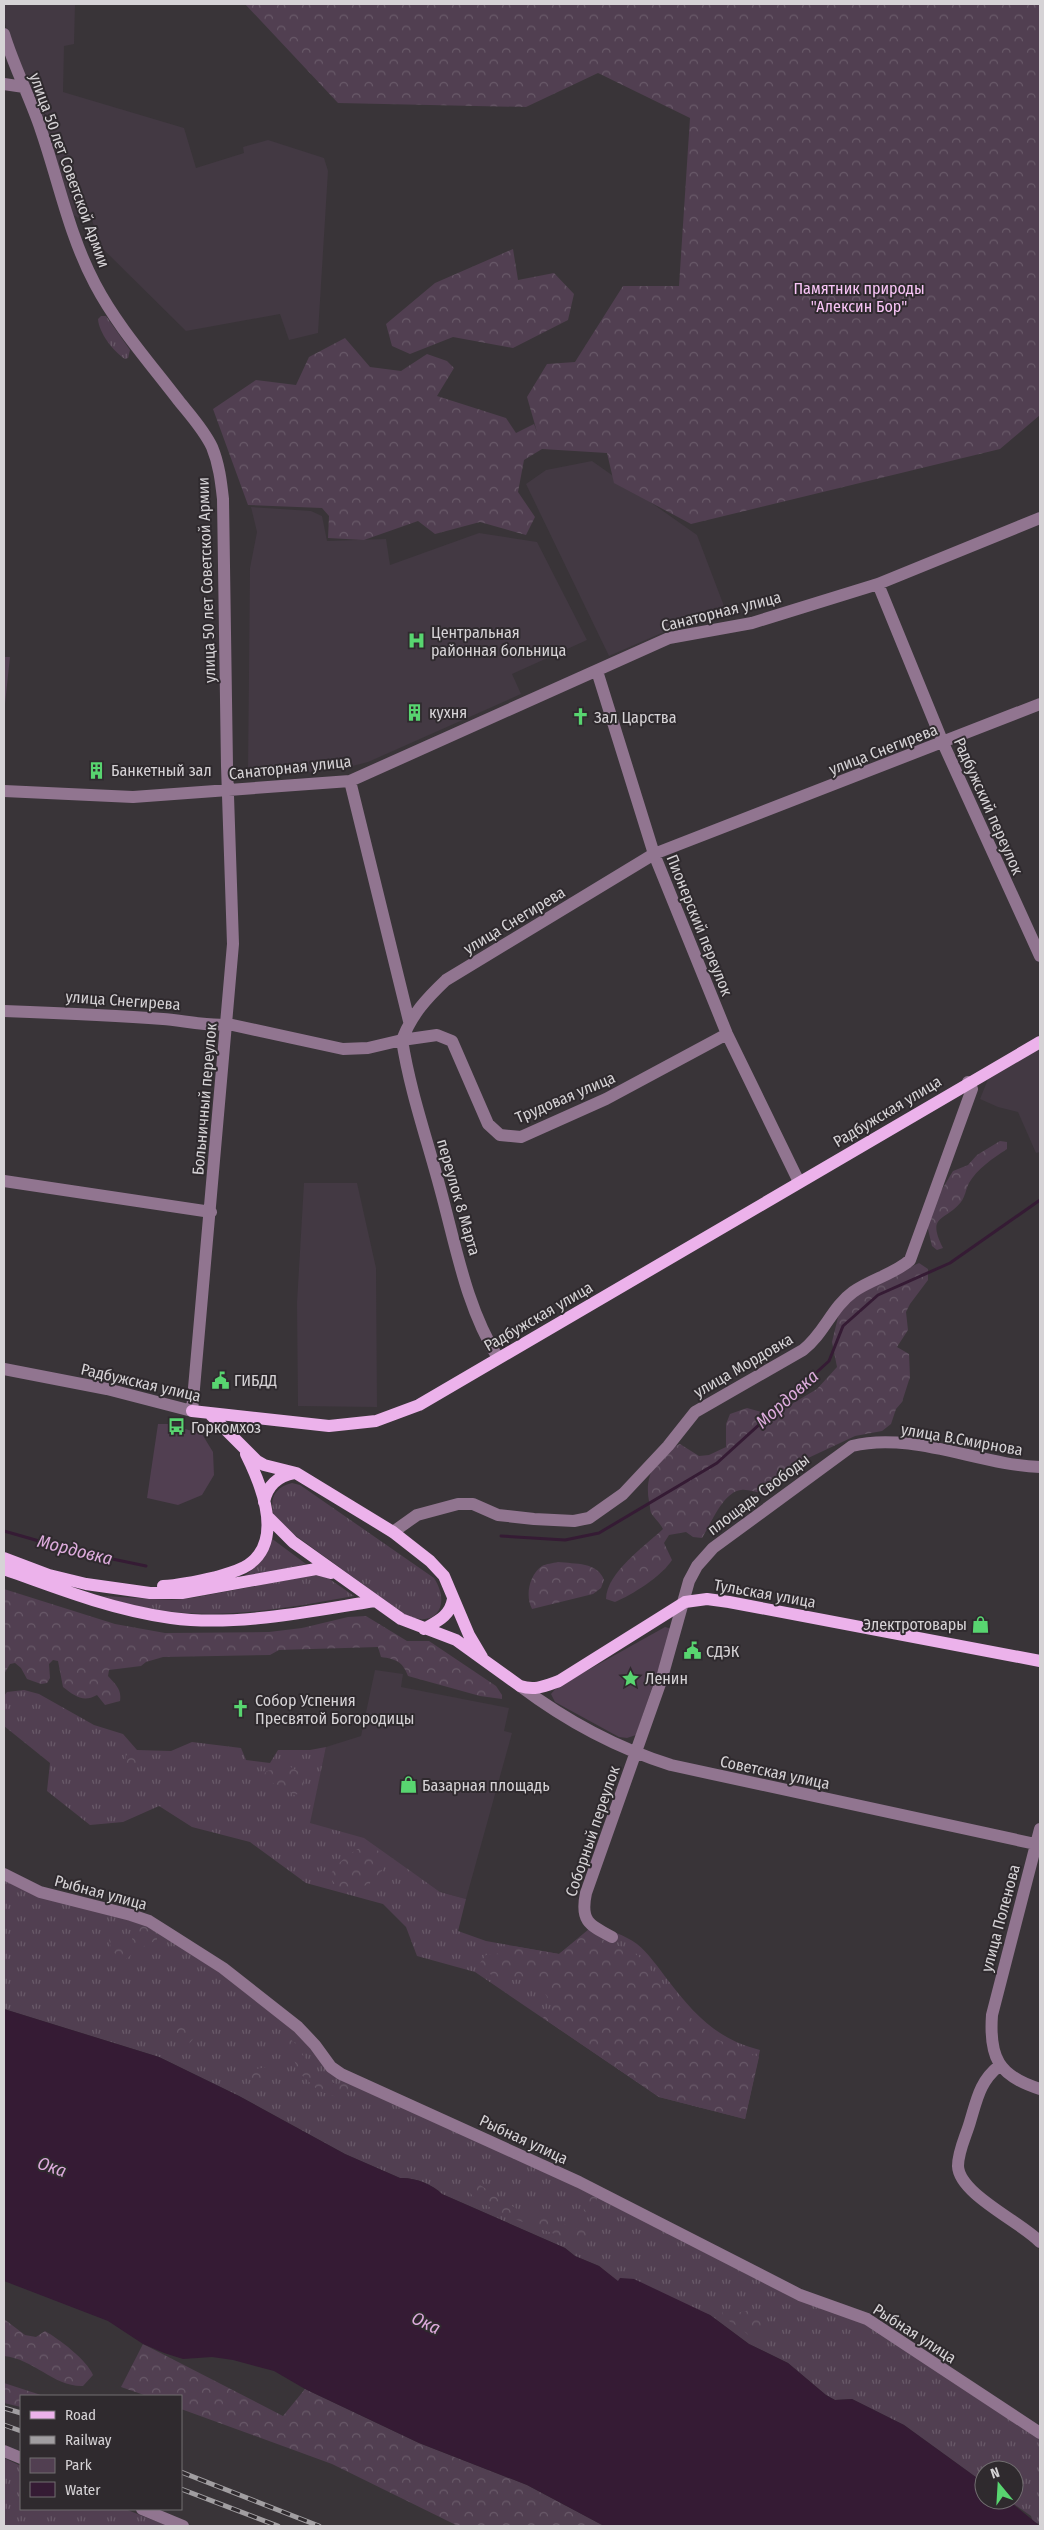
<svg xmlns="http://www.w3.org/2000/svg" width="1044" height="2530" font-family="'Fira Sans Condensed',sans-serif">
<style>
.built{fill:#433943}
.grass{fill:url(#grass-tufts)}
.forest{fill:url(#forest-crowns)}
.park{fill:#513f51}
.water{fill:#351b34}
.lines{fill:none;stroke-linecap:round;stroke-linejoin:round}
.stream{stroke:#351b34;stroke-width:3}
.minor{stroke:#917590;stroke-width:12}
.major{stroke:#ecb2eb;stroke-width:12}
.rail-casing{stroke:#a19ea1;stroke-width:5}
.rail{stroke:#2f2a2e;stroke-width:3;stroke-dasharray:9;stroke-linecap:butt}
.labels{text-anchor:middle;stroke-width:4;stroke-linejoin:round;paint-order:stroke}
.street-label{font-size:16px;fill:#d6d3d6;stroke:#2f2a2e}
.park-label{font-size:16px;fill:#f9c5f7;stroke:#2f2a2e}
.poi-label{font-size:16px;fill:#d6d3d6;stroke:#2f2a2e;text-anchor:start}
.water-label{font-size:18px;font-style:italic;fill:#ddabdc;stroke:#2f2a2e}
</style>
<defs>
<pattern id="grass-tufts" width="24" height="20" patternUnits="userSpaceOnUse" patternTransform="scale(1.25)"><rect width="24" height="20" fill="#513f51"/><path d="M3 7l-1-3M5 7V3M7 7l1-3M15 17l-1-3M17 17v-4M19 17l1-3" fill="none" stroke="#695a69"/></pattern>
<pattern id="forest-crowns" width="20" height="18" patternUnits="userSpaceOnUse" patternTransform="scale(1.25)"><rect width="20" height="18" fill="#513f51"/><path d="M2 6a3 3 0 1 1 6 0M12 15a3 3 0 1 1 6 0" fill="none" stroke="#695a69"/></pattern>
</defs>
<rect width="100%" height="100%" fill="#393438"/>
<path class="built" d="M4,4H75L74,44L64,46L63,92L184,128L196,168L244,153L243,147L268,140L324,158L328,171L318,333L289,340L280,314L186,331L101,247L90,214L78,218L72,214L14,56L4,20Z
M592,461L697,535L727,614L673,628L609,656L526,484L546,470Z
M251,507L311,511L322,516L327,541L386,539L390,565L479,533L537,542L587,640L512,674L521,694L368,762L337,770L252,777L248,772L250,568L257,532Z
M1040,1048V1152L1036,1153L1018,1112L998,1107L980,1099L988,1079Z
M304,1183H357L376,1268L377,1407L298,1406L297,1303Z
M375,1670L403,1674L401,1687L509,1708L504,1731L512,1733L466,1899L440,1892L403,1867L309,1823L326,1747L361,1736Z"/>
<path class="grass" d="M101,316H106L130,350L128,358L125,359C113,351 99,333 98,319Z
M292,1483L300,1485L434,1578C452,1606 435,1630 404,1614L277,1522C268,1504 271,1488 292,1483Z
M271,1538L306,1564L242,1578C257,1566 268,1557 271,1538Z
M314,1575L328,1578L354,1596C266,1612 189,1626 102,1596L172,1600L192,1598Z
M24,1690L39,1694L94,1725L123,1734L137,1750L171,1751L192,1742L241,1748L246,1760L270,1763L278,1750H310L326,1747L310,1823L364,1838L440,1892L466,1899L458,1931L486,1941L559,1954L595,1924C608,1930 625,1935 637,1944C648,1953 658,1967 667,1979C694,2014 716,2039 760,2050L745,2119L659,2097L475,1972L417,1956L406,1927L383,1904L306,1883L250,1842L192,1827L159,1806L123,1822L90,1825L47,1791L50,1763L4,1726V1696L7,1692Z
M4,1870L39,1888L130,1912L226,1965L333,2065L834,2305L1040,2428V2524L1033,2522L1031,2516L1008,2500H1014V2470H984V2483L904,2425L852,2399L835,2400L826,2395L788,2363L749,2344L710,2315L618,2282L599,2266L575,2256L565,2248L442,2194C433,2184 413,2177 400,2178L345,2154L239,2096L159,2057L4,2009Z
M4,2458L21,2466V2509H125L168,2526H4Z"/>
<path class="forest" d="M245,4H1040V415L1000,449L691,524L614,483L607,453L542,449L524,460L518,492L535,517L526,535L480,522L435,534L418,521L364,540L328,538L329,516L322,508L248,505L213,409L256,380L296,385L309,357L345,338L370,367L401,371L427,354L447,361L454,368L437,396L506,418L516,433L534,424L537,432L527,397L547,364L575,362L623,286H679L690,118L598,73L526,107L338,103Z
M513,249L518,280L554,273L574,294L568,320L513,348L453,337L410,354L392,346L386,324L435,283Z
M1000,1141L1007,1142V1149C993,1158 977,1169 969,1183C966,1189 965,1197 961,1202C945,1222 926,1214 943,1248L937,1250L932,1246L927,1225L938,1196L953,1171L968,1165L977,1155Z
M919,1263L928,1269V1280L910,1304L906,1312L908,1330L897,1347L909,1354L910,1377L902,1402L896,1409L891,1424L882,1431L855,1436L789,1467L761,1493C755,1492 747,1489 741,1490C723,1492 711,1524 702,1538L693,1537L686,1532L669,1535L664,1543L672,1560C662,1576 632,1595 615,1602L606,1599C607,1572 644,1547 663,1529C660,1523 654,1518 651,1513C650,1510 650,1505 649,1501C644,1477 656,1453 680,1444L699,1456L709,1455L726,1447V1424L730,1414L747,1408L765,1413L780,1411L817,1389L837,1367L832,1342L839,1313L857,1292Z
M558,1562C575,1564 598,1562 604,1580L601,1588L593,1594L532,1609C525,1596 529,1575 542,1566C546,1564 553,1563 558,1562Z
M4,1589L115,1624L165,1633L269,1632L302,1628L348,1617L366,1616L407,1641H429L496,1686L502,1695V1699L480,1696L408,1676C403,1662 396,1659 381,1657L378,1647L279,1650L270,1655L163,1657L146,1662L141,1666L109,1670L108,1676C115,1684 122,1689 120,1701L105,1705L97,1695C83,1703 75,1696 63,1687L58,1661L53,1660L49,1664L50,1678L47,1683L41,1684L27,1679L21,1668L15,1663L10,1664L4,1674Z
M130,1751L139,1755L142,1759L133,1771L126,1769V1756Z
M289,1766L301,1773L304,1785L298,1794L294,1795L284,1786L274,1784L265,1778L264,1774L267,1771Z
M363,1846C383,1848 393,1861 376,1877C373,1879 370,1883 367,1885C359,1888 347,1887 338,1887L330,1878C332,1865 352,1852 363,1846Z
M131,1919L143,1920L157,1935V1940L138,1949L134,1946L132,1938L139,1934L128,1923Z
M586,1933L631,1951L642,1959L685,2013L716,2039L759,2057L745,2119L659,2097L543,2018L553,2006L534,1977C511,1981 496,1984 479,1964L486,1955L511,1952L513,1946L559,1954Z
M116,1934L122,1938L124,1946L130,1952V1956L125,1960C116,1959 109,1946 109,1937Z
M178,2027L193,2029L196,2032C195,2039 189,2045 183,2046L167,2036L168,2032Z
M290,2039L297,2045L316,2075L336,2084L348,2083L350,2091L340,2098L319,2091L296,2070L295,2062L287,2057L284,2045L286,2040Z
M267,2067L271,2074L268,2080L260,2084L251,2083L250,2070Z
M477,2183L526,2215H538L585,2231L591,2237L586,2243L582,2244C555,2233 480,2211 467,2189L469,2186Z
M581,2189L598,2196L592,2212L588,2214L584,2211L583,2199L579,2192Z
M755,2309L762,2313C767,2324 767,2330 760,2339L751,2338C741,2326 732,2325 722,2315L723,2311L736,2313Z
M4,2319L25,2335L36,2337L45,2331C59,2339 87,2360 93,2375L83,2386C54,2387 34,2359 4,2356Z
M143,2344L283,2416L305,2389L419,2443L527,2485L604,2526H458L332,2464L181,2409V2396H147L121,2387Z
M4,2383L44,2396H21V2407L4,2403Z"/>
<path class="park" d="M4,657H10L5,704H4Z
M158,1424H169L202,1434L213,1452L214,1475L202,1495L178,1505L147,1498Z
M665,1627L672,1629L636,1735L627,1738L619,1737L555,1702L551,1694L556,1688Z"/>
<path class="water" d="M4,2009L159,2057L239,2096L345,2154L400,2178C413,2177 433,2184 442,2194L565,2248L575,2256L599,2266L618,2281L620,2278L634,2279L710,2315L749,2344L788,2363L826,2395L835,2400L852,2399L904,2425L984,2483V2500H1008L1040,2526H604L527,2485L419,2443L305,2389L274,2371L233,2360L212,2357L183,2359L164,2353L143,2344L108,2321L4,2281Z"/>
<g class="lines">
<path class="stream" d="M4,1531L74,1551L146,1566
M501,1536L565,1540L599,1533L717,1463L829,1361L843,1326L878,1295L950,1263L1040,1200"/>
<path class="minor" d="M4,34C14,67 30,97 41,130C59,182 69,235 95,284C117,326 150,363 179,401C191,416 204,430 212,447C219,464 221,481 223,499L227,766L233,944L192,1411L107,1389L4,1369
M4,84L24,87
M878,584L943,743L1040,956
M597,671L654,854L727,1034L799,1182
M350,781L409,1021
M4,791L133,797L350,781L669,638L752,623L878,584L1040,518
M4,1011C57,1013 110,1015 163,1019C180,1020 213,1027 228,1024L343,1049L368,1048L402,1040C412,1014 426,999 446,980L654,854L1040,704
M4,1181L211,1212
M498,1358C466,1307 456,1246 440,1188C427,1139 410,1091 402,1040L437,1035L452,1041L488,1124L500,1135L521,1137L606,1099L727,1034
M393,1532L417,1515L458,1504H473L498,1515L534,1519L574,1521L589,1518L623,1494L668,1446L695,1412L803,1350C824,1334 832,1307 853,1292C871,1279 895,1274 910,1260L972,1089L968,1082
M520,1686C565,1720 617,1748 671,1765L1040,1845
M1040,1829L992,2015C989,2057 998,2076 1040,2089
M4,1874L40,1892L131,1915L149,1921L168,1933L223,1968L298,2027L315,2045L331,2067L341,2074L579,2182L800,2295L867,2319L1040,2433
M612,1937C589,1925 580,1921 586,1893L661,1681L689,1581L697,1566L713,1548L852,1446C912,1431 980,1465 1040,1467
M999,2066C980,2081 977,2099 970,2122C966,2136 958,2151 958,2166C959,2194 1021,2222 1040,2242
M4,2451L21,2458
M142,2509L183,2526"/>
<path class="major" d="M192,1411L329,1426L376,1421L419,1405L1040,1042
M210,1414L257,1461L264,1465L296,1473L393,1532L430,1561L444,1576L469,1635L482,1657
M264,1502C267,1486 278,1476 294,1473
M267,1516L293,1542L401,1619L456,1640L520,1686C535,1691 545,1686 559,1681L685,1602L707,1599L729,1602L1040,1661
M4,1558L49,1575L86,1584L150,1593H182L316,1569L331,1573
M4,1569C59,1589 113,1610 171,1618C236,1627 311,1611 375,1601
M163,1586C181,1585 199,1581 216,1577C226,1574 239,1571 248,1565C285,1540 261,1484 246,1454
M424,1629C438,1621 450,1616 453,1599"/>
<defs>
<path id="rail" d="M4,2408L21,2413
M4,2425L21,2431
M181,2472L319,2526
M181,2489L278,2526"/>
</defs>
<use href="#rail" class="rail-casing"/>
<use href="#rail" class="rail"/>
</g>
<defs>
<symbol id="hospital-bare" viewBox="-9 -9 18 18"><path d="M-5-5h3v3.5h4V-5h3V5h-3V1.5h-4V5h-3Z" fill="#58d570" stroke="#2f2a2e" stroke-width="2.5" paint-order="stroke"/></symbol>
<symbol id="building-bare" viewBox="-9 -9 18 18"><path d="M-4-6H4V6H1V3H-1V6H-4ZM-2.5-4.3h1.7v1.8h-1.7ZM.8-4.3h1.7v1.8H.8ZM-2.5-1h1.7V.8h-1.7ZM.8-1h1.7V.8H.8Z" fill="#58d570" stroke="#2f2a2e" stroke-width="2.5" paint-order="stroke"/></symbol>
<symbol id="church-bare" viewBox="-9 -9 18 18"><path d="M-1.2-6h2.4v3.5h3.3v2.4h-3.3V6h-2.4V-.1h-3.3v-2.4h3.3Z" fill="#58d570" stroke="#2f2a2e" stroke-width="2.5" paint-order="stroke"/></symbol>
<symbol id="civic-bare" viewBox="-9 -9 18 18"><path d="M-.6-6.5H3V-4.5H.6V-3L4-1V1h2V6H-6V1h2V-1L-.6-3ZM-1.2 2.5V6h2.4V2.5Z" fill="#58d570" stroke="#2f2a2e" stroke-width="2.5" paint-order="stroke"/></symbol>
<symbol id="bus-bare" viewBox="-9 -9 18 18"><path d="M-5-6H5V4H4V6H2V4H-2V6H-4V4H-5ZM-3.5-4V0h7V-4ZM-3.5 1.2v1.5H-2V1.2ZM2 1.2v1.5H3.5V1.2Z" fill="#58d570" stroke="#2f2a2e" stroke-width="2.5" paint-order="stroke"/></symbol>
<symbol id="shop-bare" viewBox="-9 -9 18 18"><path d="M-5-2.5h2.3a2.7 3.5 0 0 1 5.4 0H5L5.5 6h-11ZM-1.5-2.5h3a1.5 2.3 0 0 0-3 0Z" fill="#58d570" stroke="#2f2a2e" stroke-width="2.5" paint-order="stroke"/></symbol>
<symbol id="sight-bare" viewBox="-9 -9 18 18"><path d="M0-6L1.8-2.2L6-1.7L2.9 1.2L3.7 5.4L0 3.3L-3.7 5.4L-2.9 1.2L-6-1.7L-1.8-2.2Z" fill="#58d570" stroke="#2f2a2e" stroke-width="2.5" paint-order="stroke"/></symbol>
</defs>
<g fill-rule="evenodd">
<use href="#hospital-bare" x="404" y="628" width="25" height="25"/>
<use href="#building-bare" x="402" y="700" width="25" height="25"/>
<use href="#church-bare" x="568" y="704" width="25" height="25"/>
<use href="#building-bare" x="84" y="758" width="25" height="25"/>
<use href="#civic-bare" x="208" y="1368" width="25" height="25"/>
<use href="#bus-bare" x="164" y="1414" width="25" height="25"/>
<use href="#shop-bare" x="968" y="1612" width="25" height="25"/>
<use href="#civic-bare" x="680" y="1638" width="25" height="25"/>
<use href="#sight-bare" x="618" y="1666" width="25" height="25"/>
<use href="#church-bare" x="228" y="1696" width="25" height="25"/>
<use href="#shop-bare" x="396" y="1772" width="25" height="25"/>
</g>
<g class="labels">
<g class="street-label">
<text transform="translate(70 170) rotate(70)" y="6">улица 50 лет Советской Армии</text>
<text transform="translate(206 580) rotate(-92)" y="6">улица 50 лет Советской Армии</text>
<text transform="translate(721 611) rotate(-14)" y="6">Санаторная улица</text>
<text transform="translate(883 749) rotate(-21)" y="6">улица Снегирева</text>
<text transform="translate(290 767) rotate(-6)" y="6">Санаторная улица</text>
<text transform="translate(989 806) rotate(66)" y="6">Радбужский переулок</text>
<text transform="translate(514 920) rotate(-31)" y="6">улица Снегирева</text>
<text transform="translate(700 925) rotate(68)" y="6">Пионерский переулок</text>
<text transform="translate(123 1000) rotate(4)" y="6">улица Снегирева</text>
<text transform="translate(565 1097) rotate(-23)" y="6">Трудовая улица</text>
<text transform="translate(204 1099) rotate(-85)" y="6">Больничный переулок</text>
<text transform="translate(887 1111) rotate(-31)" y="6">Радбужская улица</text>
<text transform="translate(459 1197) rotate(74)" y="6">переулок 8 Марта</text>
<text transform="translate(538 1316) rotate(-30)" y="6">Радбужская улица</text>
<text transform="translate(743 1365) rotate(-30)" y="6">улица Мордовка</text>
<text transform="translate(141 1382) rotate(13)" y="6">Радбужская улица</text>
<text transform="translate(962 1439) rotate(10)" y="6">улица В.Смирнова</text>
<text transform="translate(758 1494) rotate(-37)" y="6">площадь Свободы</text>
<text transform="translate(765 1593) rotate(10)" y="6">Тульская улица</text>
<text transform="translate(775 1772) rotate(12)" y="6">Советская улица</text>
<text transform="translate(592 1831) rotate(-71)" y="6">Соборный переулок</text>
<text transform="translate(101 1892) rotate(15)" y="6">Рыбная улица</text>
<text transform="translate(1000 1918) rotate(-75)" y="6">улица Поленова</text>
<text transform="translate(524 2139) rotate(25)" y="6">Рыбная улица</text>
<text transform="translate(915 2333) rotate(33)" y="6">Рыбная улица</text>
</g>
<g class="park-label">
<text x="859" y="294">Памятник природы<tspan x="859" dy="18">"Алексин Бор"</tspan></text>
</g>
<g class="poi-label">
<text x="431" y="638">Центральная<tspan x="431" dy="18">районная больница</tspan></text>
<text x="429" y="718">кухня</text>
<text x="594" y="723">Зал Царства</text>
<text x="111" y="776">Банкетный зал</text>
<text x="234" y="1386">ГИБДД</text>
<text x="191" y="1433">Горкомхоз</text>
<text x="967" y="1630" text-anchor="end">Электротовары</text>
<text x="706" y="1657">СДЭК</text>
<text x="645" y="1684">Ленин</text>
<text x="255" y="1706">Собор Успения<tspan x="255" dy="18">Пресвятой Богородицы</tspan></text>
<text x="422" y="1791">Базарная площадь</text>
</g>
<g class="water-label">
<text transform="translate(787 1399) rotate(-42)" y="6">Мордовка</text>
<text transform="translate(75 1550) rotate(14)" y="6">Мордовка</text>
<text transform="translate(52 2167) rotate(19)" y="6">Ока</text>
<text transform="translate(426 2323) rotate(25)" y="6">Ока</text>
</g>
</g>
<rect width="1044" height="2530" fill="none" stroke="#d6d3d6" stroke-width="10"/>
<rect x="20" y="2395" width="162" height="115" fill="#2f2a2e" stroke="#726e71"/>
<rect x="30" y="2411" width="25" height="8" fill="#ecb2eb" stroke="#726e71"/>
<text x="65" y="2420" font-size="15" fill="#d6d3d6">Road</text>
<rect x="30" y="2436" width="25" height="8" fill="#a19ea1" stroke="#726e71"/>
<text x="65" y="2445" font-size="15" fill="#d6d3d6">Railway</text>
<rect x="30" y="2458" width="25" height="15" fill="#513f51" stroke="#726e71"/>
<text x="65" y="2470" font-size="15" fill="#d6d3d6">Park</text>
<rect x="30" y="2482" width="25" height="15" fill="#351b34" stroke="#726e71"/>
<text x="65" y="2495" font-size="15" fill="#d6d3d6">Water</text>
<g transform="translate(999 2485) rotate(342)"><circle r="24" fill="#2f2a2e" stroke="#726e71"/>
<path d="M0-4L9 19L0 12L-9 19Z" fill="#58d570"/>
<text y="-8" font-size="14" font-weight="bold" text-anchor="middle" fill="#d6d3d6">N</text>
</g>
</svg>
